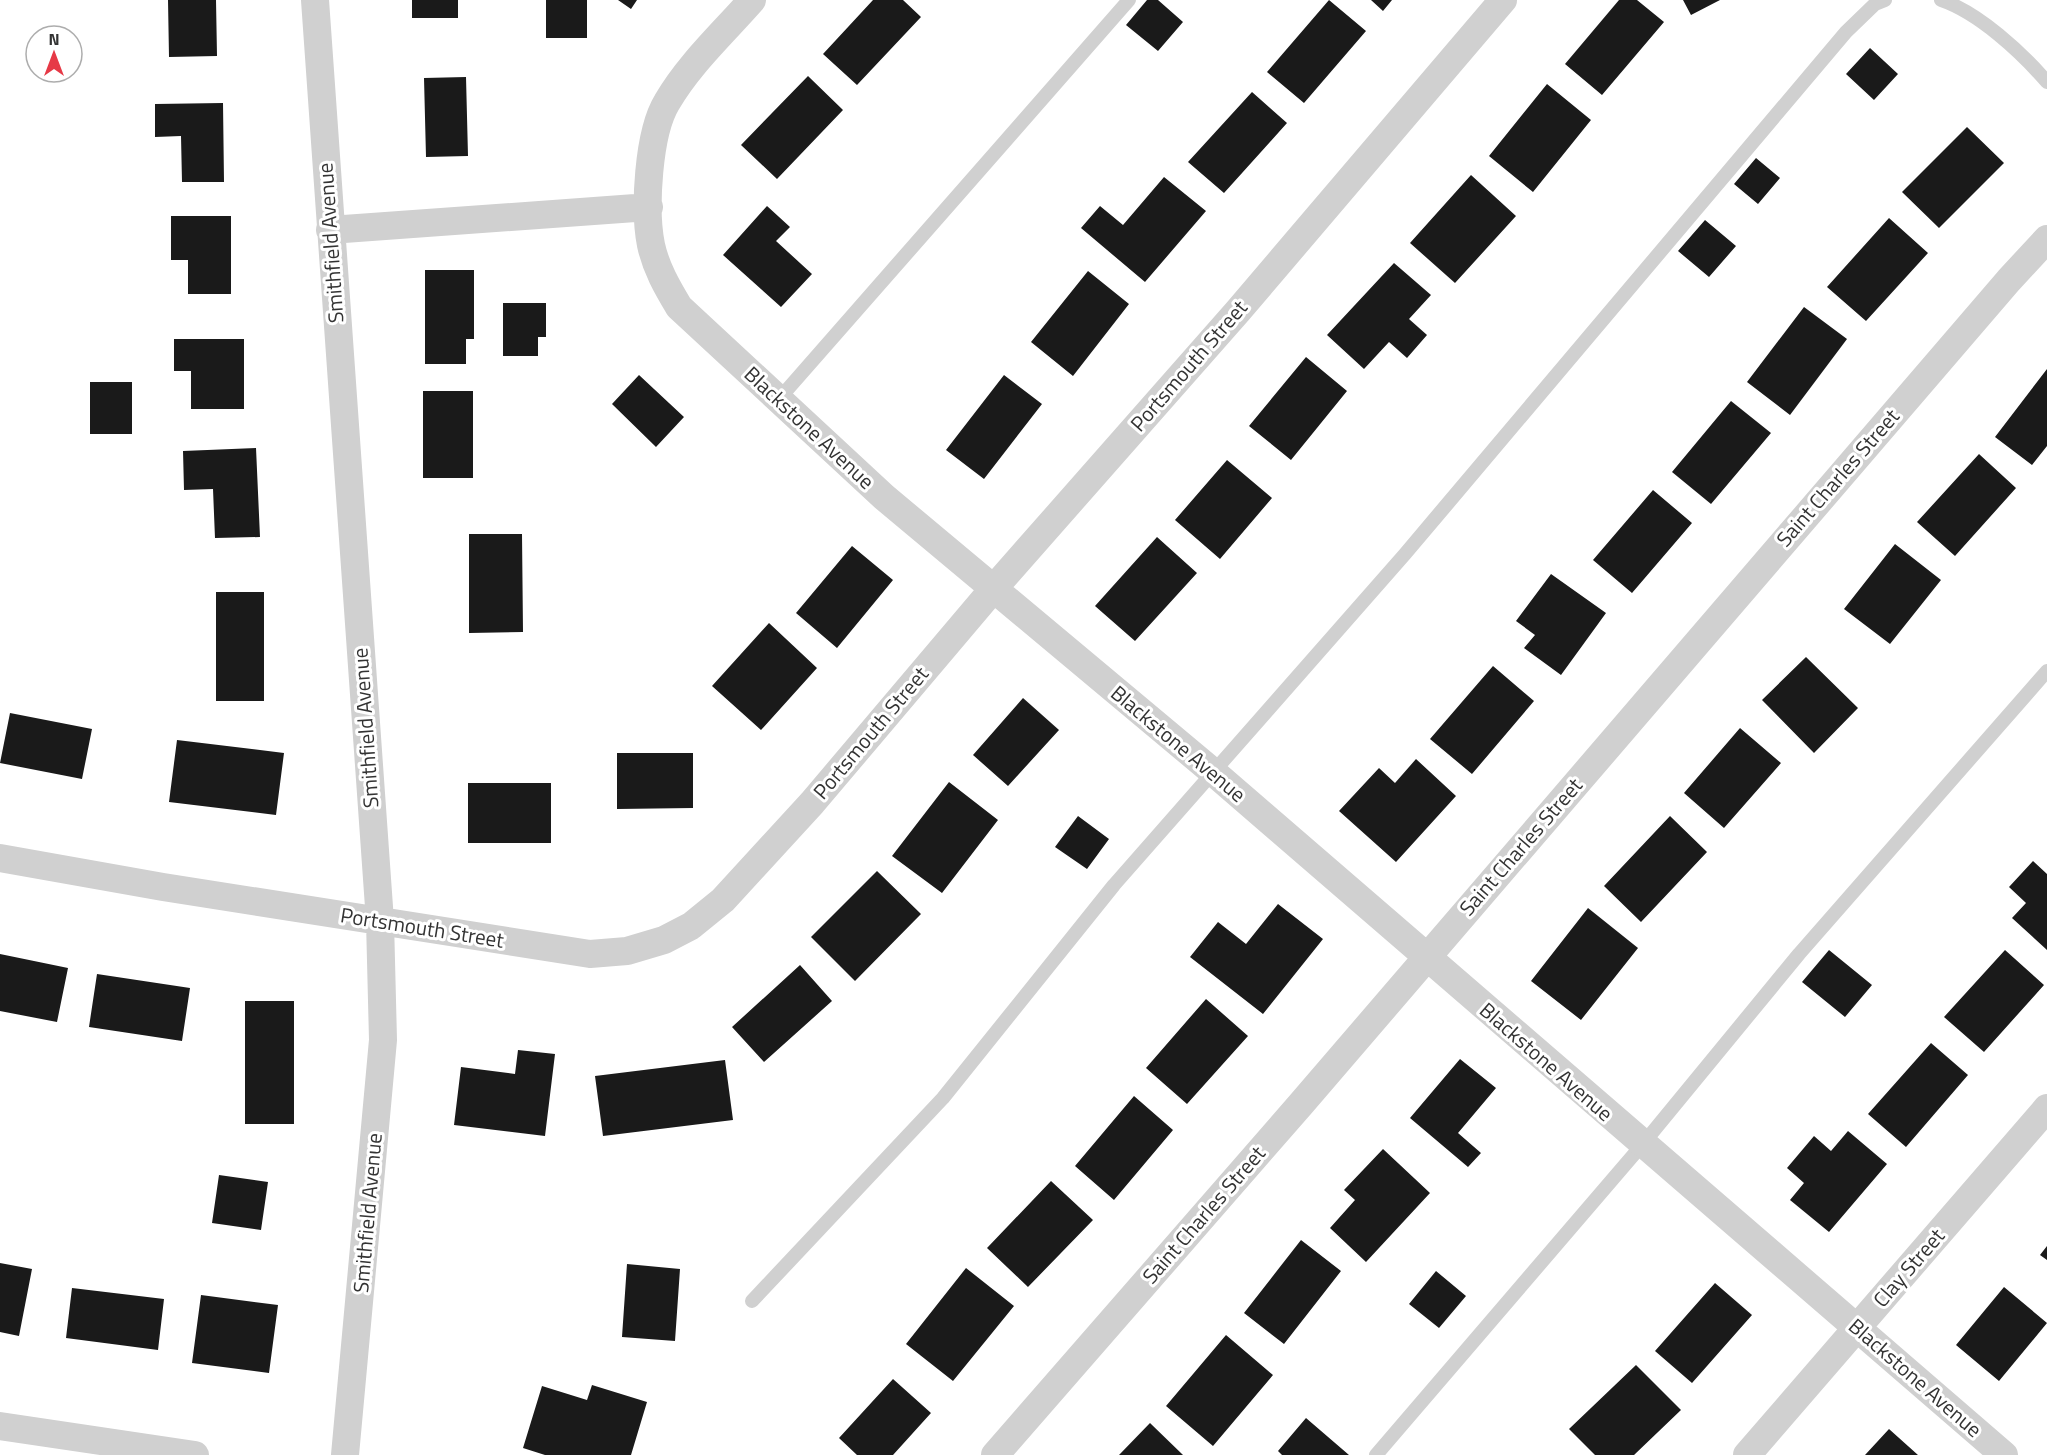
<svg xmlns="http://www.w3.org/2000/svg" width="2047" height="1455" font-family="'Titillium Web',sans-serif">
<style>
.building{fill:#1a1a1a}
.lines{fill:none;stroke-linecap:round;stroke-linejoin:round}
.lane{stroke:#d0d0d0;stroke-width:14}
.street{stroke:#d0d0d0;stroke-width:28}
.labels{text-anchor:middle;stroke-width:6;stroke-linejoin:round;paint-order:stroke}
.street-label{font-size:21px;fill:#333;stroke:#fff}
</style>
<rect width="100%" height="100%" fill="#fff"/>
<path class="building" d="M168,0H216L217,56L169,57Z
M412,0H458V18H412Z
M546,0H587V38H546Z
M618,0H637L631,9Z
M873,0H903L921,17L857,85L823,54Z
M1147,0H1158L1183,22L1158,51L1126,25Z
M1329,0L1366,31L1304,103L1267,72Z
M1371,0H1392L1383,11Z
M1619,0H1637L1664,22L1602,95L1565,64Z
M1683,0H1720L1691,15Z
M1870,48L1898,74L1874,100L1846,74Z
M808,76L843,110L777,179L741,145Z
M466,77L468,156L426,157L424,78Z
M1547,84L1591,120L1533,192L1489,156Z
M1252,92L1287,123L1224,193L1188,162Z
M223,103L224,182H182L181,136L155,137V104Z
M1967,127L2004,163L1939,228L1902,192Z
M1756,158L1780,178L1758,204L1734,184Z
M1471,175L1516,216L1455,283L1410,243Z
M1164,177L1206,211L1145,282L1081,228L1100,206L1123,225Z
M767,206L790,227L776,241L812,274L781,307L723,255Z
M171,216H231V294H188V260H171Z
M1889,218L1928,253L1866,321L1827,287Z
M1705,220L1736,246L1709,277L1678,251Z
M1394,263L1431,295L1409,319L1427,335L1407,358L1389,342L1364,369L1327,335Z
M425,270H474V339H466V364H425Z
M1088,271L1129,304L1073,376L1031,342Z
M503,303H546V337H538V356H503Z
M1804,307L1847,339L1790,415L1747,382Z
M174,339H244V409H191V371H174Z
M1306,357L1347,391L1291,460L1249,426Z
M2047,369V446L2032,465L1995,437Z
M639,375L684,417L656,447L612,404Z
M1004,375L1042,404L984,479L946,450Z
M90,382H132V434H90Z
M423,391H473V478H423Z
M1731,401L1771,433L1711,504L1672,472Z
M256,448L260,537L215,538L213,489L184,490L183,451Z
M1979,454L2016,488L1955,556L1917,522Z
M1227,460L1272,498L1220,559L1175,520Z
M1653,490L1692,523L1632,593L1593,560Z
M469,534H522L523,632L469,633Z
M1157,537L1197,573L1135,641L1095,606Z
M1895,544L1941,580L1890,644L1844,609Z
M852,546L893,580L837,648L796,613Z
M1551,574L1606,613L1561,675L1524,648L1535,635L1516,621Z
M216,592H264V701H216Z
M769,623L817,668L761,730L712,686Z
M1806,657L1858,708L1814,753L1762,700Z
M1493,666L1534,701L1472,774L1430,739Z
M1023,698L1059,730L1008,786L973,755Z
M10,713L92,729L82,779L0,763Z
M1740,728L1781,763L1724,828L1684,793Z
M177,740L284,753L276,815L169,802Z
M617,753H693V808L617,809Z
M1416,759L1456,796L1396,862L1339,811L1379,768L1395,783Z
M949,782L998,820L942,893L892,856Z
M468,783H551V843H468Z
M1078,816L1109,839L1087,869L1055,847Z
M1670,816L1707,852L1641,922L1604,886Z
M2033,861L2047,874V950L2012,918L2026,903L2009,887Z
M877,871L921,914L855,981L811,937Z
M1278,904L1323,939L1263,1014L1190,957L1218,922L1246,944Z
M1588,908L1638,948L1581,1020L1531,981Z
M1829,950L1872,985L1845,1017L1802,982Z
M2005,950L2044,985L1984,1052L1944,1017Z
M0,954L68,968L57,1022L0,1011Z
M800,965L832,1001L764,1062L732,1027Z
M97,974L190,988L182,1041L89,1027Z
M1206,999L1248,1036L1187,1104L1146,1068Z
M245,1001H294V1124H245Z
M1931,1043L1968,1075L1906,1147L1868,1114Z
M518,1050L555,1054L545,1136L454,1125L461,1067L515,1074Z
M1460,1059L1496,1088L1458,1133L1481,1153L1468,1167L1410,1118Z
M725,1060L733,1120L603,1136L595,1076Z
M1134,1096L1173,1130L1114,1200L1075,1166Z
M1848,1131L1887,1164L1829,1232L1790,1200L1804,1183L1787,1168L1814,1136L1831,1151Z
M1383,1149L1430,1193L1366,1262L1330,1228L1355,1200L1344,1190Z
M219,1175L268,1182L261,1230L212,1223Z
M1051,1181L1093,1220L1028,1287L987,1248Z
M1301,1240L1341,1271L1284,1344L1244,1313Z
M2047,1246V1260L2040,1255Z
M0,1263L32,1269L19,1336L0,1332Z
M627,1264L680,1269L675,1341L622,1337Z
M966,1268L1014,1306L953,1381L906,1344Z
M1436,1271L1466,1296L1439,1328L1409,1304Z
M1715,1283L1752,1315L1692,1383L1655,1351Z
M2004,1287L2047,1323L1999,1381L1956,1345Z
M72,1288L164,1299L158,1350L66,1338Z
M201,1295L278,1305L269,1373L192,1363Z
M1226,1335L1273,1375L1213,1446L1166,1406Z
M1636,1365L1681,1410L1634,1455H1595L1569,1429Z
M893,1379L931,1413L893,1455H857L839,1438Z
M592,1385L647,1402L631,1455H545L523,1448L542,1386L587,1400Z
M1306,1418L1349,1455H1282L1278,1451Z
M1150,1423L1183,1455H1119Z
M1889,1429L1918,1455H1865Z"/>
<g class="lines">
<path class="lane" d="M1941,0C1979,13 2021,52 2047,82
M779,399L1129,0
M752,1301L943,1098L1114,885L1405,554L1846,32L1875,4L1885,0
M1376,1455L1642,1145L1799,954L2047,671"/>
<path class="street" d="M315,0L380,921L383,1040L345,1455
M752,0C724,32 689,64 667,102C648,133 644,210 651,245C656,268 667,287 679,307L884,497L1213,772L2004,1455
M330,230L649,207
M0,858L163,887L590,954L627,951L664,940L691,926L723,900L812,803L994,588L1238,311L1503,0
M0,1426L195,1455
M995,1455L1301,1104L2009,280L2047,239
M1747,1455L2047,1108"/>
</g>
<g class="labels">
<g class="street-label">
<text transform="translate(331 243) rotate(-94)" y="7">Smithfield Avenue</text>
<text transform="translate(1189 366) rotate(-49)" y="7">Portsmouth Street</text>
<text transform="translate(809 428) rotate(43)" y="7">Blackstone Avenue</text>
<text transform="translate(1838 478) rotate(-49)" y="7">Saint Charles Street</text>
<text transform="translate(366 728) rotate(-94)" y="7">Smithfield Avenue</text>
<text transform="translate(871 733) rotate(-50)" y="7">Portsmouth Street</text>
<text transform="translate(1178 744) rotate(40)" y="7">Blackstone Avenue</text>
<text transform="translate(1521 847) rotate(-49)" y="7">Saint Charles Street</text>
<text transform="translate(422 928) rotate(9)" y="7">Portsmouth Street</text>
<text transform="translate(1546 1062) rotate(41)" y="7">Blackstone Avenue</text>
<text transform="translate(368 1213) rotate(-85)" y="7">Smithfield Avenue</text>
<text transform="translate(1204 1215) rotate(-49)" y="7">Saint Charles Street</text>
<text transform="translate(1909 1268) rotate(-49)" y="7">Clay Street</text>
<text transform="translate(1915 1378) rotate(41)" y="7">Blackstone Avenue</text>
</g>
</g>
<g transform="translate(54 54)"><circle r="28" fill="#ffffff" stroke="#adadad" stroke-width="1.5"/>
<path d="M0-4.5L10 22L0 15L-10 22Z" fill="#e63946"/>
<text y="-9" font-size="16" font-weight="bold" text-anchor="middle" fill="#333333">N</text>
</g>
</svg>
